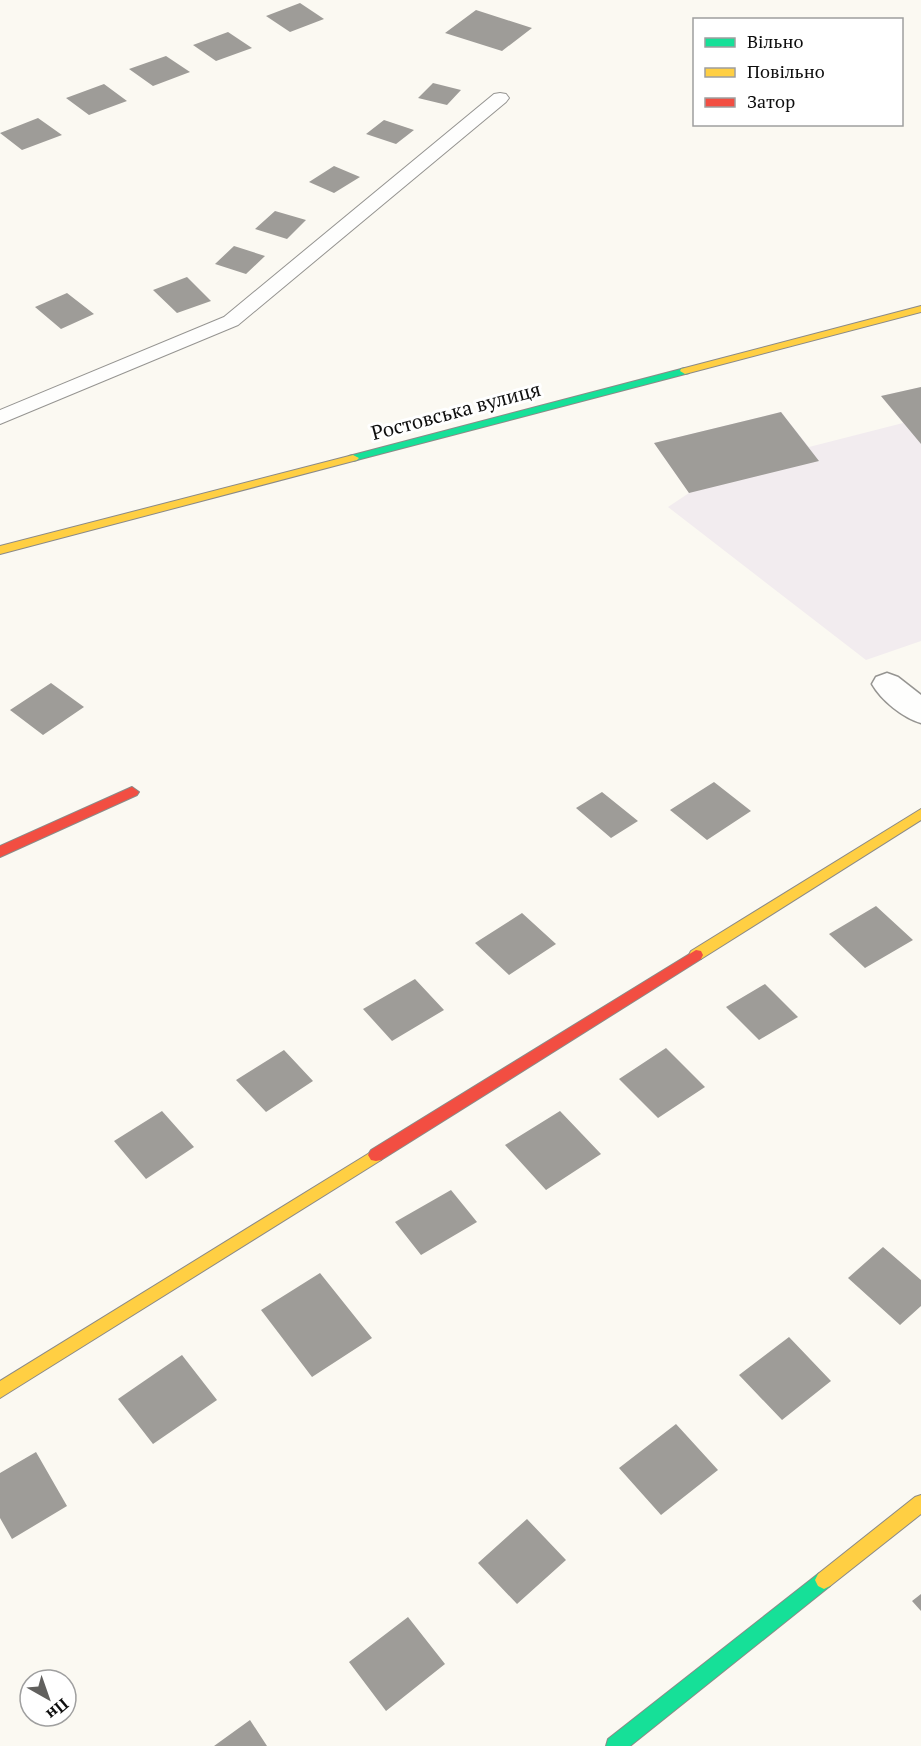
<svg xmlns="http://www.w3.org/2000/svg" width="921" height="1746" font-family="'PT Serif',serif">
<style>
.industrial{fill:#f2ecef}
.building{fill:#9e9c98}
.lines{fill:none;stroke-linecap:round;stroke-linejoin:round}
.lane-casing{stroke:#959491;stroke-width:2}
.street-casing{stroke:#959491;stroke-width:3}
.fast-casing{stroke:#8b8a87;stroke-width:2}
.slow-casing{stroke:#8b8a87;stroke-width:2}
.jam-casing{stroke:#8b8a87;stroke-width:2}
.lane{fill:#fefefd;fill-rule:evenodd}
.street{fill:#fefefd;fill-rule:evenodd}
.fast{fill:#16e098;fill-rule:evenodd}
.slow{fill:#ffcf43;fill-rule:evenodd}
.jam{fill:#f24e42;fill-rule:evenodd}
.labels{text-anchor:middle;stroke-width:6;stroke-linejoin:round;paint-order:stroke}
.street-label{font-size:20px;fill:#0e0e0e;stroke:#fff}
</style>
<rect width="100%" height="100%" fill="#fbf9f2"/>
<path class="industrial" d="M921,387V641L866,660L668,507L689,493L654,443L781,412L809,447L903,423L881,396Z"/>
<path class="building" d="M300,3L324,19L290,32L266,16Z
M476,10L532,28L502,51L445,33Z
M228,32L252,48L216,61L193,45Z
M166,56L190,72L153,86L129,69Z
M433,83L461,90L447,105L418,98Z
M104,84L127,101L89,115L66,98Z
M38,118L62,135L22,150L0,133Z
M384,120L414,130L396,144L366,134Z
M334,166L360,177L334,193L309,182Z
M275,211L306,220L287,239L255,229Z
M234,246L265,256L246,274L215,264Z
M187,277L211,301L177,313L153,290Z
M67,293L94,314L61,329L35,307Z
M921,387V444L881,396Z
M781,412L819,461L689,493L654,443Z
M51,683L84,707L43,735L10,710Z
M714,782L751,811L707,840L670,810Z
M602,792L638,821L611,838L576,808Z
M876,906L913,940L865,968L829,934Z
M522,913L556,944L509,975L475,943Z
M415,979L444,1010L392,1041L363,1009Z
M765,984L798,1017L759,1040L726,1007Z
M666,1048L705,1087L658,1118L619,1079Z
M284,1050L313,1081L266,1112L236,1080Z
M162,1111L194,1147L146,1179L114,1141Z
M560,1111L601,1154L546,1190L505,1145Z
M451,1190L477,1222L421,1255L395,1222Z
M883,1247L921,1280V1306L900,1325L848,1278Z
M320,1273L372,1338L312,1377L261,1310Z
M789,1337L831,1381L782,1420L739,1375Z
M182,1355L217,1400L153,1444L118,1399Z
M676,1424L718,1470L661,1515L619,1468Z
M36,1452L67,1506L12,1539L0,1518V1473Z
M527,1519L566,1560L517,1604L478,1563Z
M921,1594V1611L912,1601Z
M408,1617L445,1664L386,1711L349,1662Z
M250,1720L267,1746H214Z"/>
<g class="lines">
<defs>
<path id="lane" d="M500,93L506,94L509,98L506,102L238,325L0,424V410L224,317L494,94Z"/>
<path id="street" d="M887,673L898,677L921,695V723C903,718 881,700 872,684L876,677Z"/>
<path id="fast" d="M685,368L689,369V373L353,461L347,458L349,456Z
M824,1571L830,1574L833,1580L830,1586L630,1746H606L608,1739L818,1574Z"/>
<path id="slow" d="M921,306V312L685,374L680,371L681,369Z
M353,455L359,458L357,460L0,554V546Z
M921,809V820L701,959H691L689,955L691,951Z
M376,1149L381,1150L384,1155L381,1160L0,1398V1381Z
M921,1495V1514L830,1586L824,1589L818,1586L815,1580L818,1574L915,1497Z"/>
<path id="jam" d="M132,787L139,792L137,795L0,857V846Z
M696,950L701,951L703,955L701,959L381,1160L376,1161L371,1160L368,1155L371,1150Z"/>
</defs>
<use href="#lane" class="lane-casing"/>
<use href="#street" class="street-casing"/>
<use href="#fast" class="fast-casing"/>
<use href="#slow" class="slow-casing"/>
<use href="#jam" class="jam-casing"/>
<use href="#lane" class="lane"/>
<use href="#street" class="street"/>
<use href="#fast" class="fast"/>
<use href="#slow" class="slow"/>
<use href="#jam" class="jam"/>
</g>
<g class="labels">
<g class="street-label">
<text transform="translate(456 411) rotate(-15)" y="7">Ростовська вулиця</text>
</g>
</g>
<rect x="693" y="18" width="210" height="108" fill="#ffffff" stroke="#9f9f9f" stroke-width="1.5"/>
<rect x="705" y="38" width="30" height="9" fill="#16e098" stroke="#9f9f9f" stroke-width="1.5"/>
<text x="747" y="48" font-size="18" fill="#0e0e0e">Вільно</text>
<rect x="705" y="68" width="30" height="9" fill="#ffcf43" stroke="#9f9f9f" stroke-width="1.5"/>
<text x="747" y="78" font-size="18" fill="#0e0e0e">Повільно</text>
<rect x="705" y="98" width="30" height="9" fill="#f24e42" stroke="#9f9f9f" stroke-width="1.5"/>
<text x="747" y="108" font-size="18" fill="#0e0e0e">Затор</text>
<g transform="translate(48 1698) rotate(140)"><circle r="28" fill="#ffffff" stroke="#9f9f9f" stroke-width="1.5"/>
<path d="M0-4.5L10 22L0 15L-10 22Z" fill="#61605e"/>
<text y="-9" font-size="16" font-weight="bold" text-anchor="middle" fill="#0e0e0e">Пн</text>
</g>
</svg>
